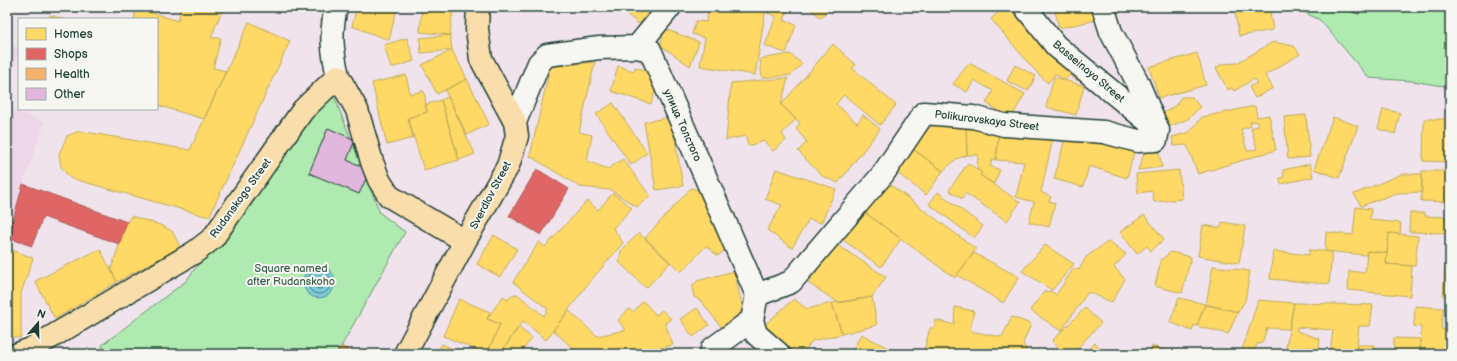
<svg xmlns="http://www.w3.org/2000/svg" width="1457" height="361" font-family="'Balsamiq Sans',sans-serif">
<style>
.built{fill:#ecd6e8}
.green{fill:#afebb0;stroke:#679472}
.water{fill:#7eccdb;stroke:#589398}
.homes{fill:#ffd966;stroke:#bcaa57;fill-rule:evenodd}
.shops{fill:#e06666;stroke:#a65a57}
.health{fill:#f6b26b;stroke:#b68f5a}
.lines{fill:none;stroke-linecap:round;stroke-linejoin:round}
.shore{stroke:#457677;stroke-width:1}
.building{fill:#e2b7dd;stroke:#1f3d34}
.minor-casing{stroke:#1f3d34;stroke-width:25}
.major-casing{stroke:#1f3d34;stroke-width:25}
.minor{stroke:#f6f6f2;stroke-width:22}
.major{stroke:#f9deab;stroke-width:22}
.labels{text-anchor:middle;stroke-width:4;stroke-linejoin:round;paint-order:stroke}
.street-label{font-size:11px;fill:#1f3d34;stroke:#f6f6f2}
.park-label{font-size:11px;fill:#3c604d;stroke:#f6f6f2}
</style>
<rect width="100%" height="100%" fill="#f0e3ec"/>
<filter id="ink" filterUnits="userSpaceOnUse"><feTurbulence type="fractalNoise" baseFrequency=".025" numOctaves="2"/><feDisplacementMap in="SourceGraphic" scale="8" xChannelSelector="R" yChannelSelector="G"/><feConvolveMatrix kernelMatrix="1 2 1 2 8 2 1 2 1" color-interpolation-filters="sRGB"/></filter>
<g filter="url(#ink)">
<path class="built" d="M7,7H14L7,30Z
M7,41L19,49V51L7,88Z
M7,108L45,122L23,184L14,222L7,219Z"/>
<path class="green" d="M1293,7H1450V87L1412,81L1369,78L1320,20Z
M330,86L380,213L405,232L337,354H105L102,345L186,281Z"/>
<path class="water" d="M303 282a16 16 0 1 1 32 0a16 16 0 1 1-32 0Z"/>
<path class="homes" d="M181,7H223L211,38H221L213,68L226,71L204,119L157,105V19H134L137,8L178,21Z
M357,7H397L389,40L352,26Z
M422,7H453L450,35L420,32Z
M621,7H653L639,24L620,9Z
M709,7L732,9V7H766L755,75L700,66L705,38L692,34L696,21L706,22Z
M769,7H789L784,20L796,25L786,53L765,46L776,16L767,13Z
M808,7H830L821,18Z
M1004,7H1008L1054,57L1082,76L1078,81L1070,75L1065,80L1055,74L1048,83L1038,74L991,19Z
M1054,7H1094L1097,20L1059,28Z
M1269,7L1273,30L1239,36L1235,12Z
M50,15L63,19H48Z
M249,22L290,41L209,217L70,178L61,167L59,154L67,136L79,131L190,150Z
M665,29L699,42L690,66L660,45Z
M450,35L452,50L421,53L420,38Z
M407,38L414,61L391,68L384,45Z
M1273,42L1294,46L1300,54L1265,75L1273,88L1255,98L1249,87L1257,83L1254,79L1234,91L1232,88L1228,90L1216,68L1222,64L1237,63Z
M833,44L856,65L852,68L896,105L880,125L844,95L836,104L857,123L863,115L880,129L838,183L822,176L798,151L807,142L796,129L800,123L781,105Z
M452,50L467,79L437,94L422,65Z
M1197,53L1206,85L1159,98L1149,67Z
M790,54L802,64L791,75L762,78L760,59Z
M595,62L579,132L592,135L587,161L608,169L623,159L650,196L637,207L611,190L580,187L530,156L550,67Z
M969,63L1025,94L1011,118L986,103L993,91L974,80L967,92L953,84Z
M1015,65L1036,76L1028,91L1007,81Z
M618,66L634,71L635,67L660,75L651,104L611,91Z
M406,75L410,94L424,91L427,112L408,118L413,138L387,145L372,83Z
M1054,77L1084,86L1076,115L1046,107Z
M788,78L781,105L796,119L782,134L786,140L773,151L764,141L748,146L746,136L726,140L731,83Z
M467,79L489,124L467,135L445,90Z
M448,97L475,154L459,160L441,100Z
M1181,97H1192L1200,107L1188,119L1168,127L1162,114L1176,105Z
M441,100L459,160L424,170L408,118L427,112L425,105Z
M613,103L647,153L631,165L596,114Z
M1255,106L1257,117L1269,115L1276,150L1198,174L1187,145L1174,146L1172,137L1190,132L1202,117ZM1256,121L1258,126L1251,128L1257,149L1247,151L1241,129L1251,126L1250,122Z
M1383,109L1400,113L1395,134L1378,129Z
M1306,115L1310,157L1288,159L1284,117Z
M671,117L683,186L656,190L644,122Z
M1333,117L1358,126L1339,178L1314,169Z
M1424,119H1450V162L1423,161Z
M944,123H966L967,155L956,159L943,171L913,149L924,133L933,125Z
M966,123L999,130L996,160L992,159L990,166L1000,170L994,184L980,175L982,173L977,169L978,155H967Z
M999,130L1054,133L1041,192L1051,197L1049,201L1055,203L1049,227L1029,222L1034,202L1016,197L1024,162L996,160Z
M1066,135L1135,148L1127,178L1089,166L1083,187L1054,179Z
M1157,144L1162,167L1138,170L1147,146Z
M913,149L943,171L926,195L896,172Z
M968,163L982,173L980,175L1020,202L1007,221L965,193L962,199L949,190Z
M1310,164L1313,177L1281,184L1280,178L1284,177L1283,170Z
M776,169L836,189L821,223L809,219L792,248L767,230L782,205L765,199Z
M1179,170L1182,199L1154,202L1152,191L1138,193L1136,174Z
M1422,171H1450V202L1421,201Z
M1402,174H1422V192L1397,193L1361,206L1354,194Z
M888,183L976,249L955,278L860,209Z
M691,188L706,192L726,249L718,256L706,246L681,272L645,238Z
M938,192L983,226L974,238L929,204Z
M613,193L632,208L613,228L623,243L587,285L546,340L523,321L500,354H487L500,324L487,319L503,296L508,300L512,295L517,294L544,316L548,309L513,282L539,242L545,247L587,201L598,210Z
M1356,207L1371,209L1370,220L1401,223L1400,234L1389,233L1387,253L1367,251L1366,255L1325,251L1326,232L1353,235Z
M860,209L901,239L881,267L839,237Z
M1410,213H1425V216L1450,217V233L1409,232Z
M1144,215L1164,239L1151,251L1147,246L1137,254L1120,232Z
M131,216L160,225L172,231L180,247L117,282L111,269L127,222Z
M1222,222L1245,226L1239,263L1198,256L1203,225L1221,228Z
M639,233L670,263L646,288L619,262L621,251Z
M1389,233L1418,236L1415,266L1386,264Z
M494,235L517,249L500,277L477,264Z
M1109,241L1126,254L1114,267L1125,279L1112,302L1088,292L1061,331L1030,310L1044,292L1051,291L1056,295L1074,268L1079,270L1086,257Z
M836,244L886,277L872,297L839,303L808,283Z
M1045,245L1074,264L1052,290L1022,271Z
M7,248L33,258L21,293V338L7,336Z
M100,249L117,282L55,319L35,281Z
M1309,250L1332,252L1329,284L1270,279L1273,251L1309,255Z
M1367,251L1387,253L1386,264L1412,266L1410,296L1348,290L1349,271L1365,273Z
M1171,252L1191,257L1182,293L1155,286L1161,260Z
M974,253L1019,277L1003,303L957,275Z
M1446,253L1450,254V296H1443Z
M1213,266L1250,271L1245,301L1238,312L1206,305Z
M734,271L743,310L722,328L701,301L694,297L692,287L697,281Z
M872,297L877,325L842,334L832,303Z
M1179,298L1205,304L1197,326L1194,325L1192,331L1170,322Z
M459,299L490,312L487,319L500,324L487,354L443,336Z
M794,299L807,309L832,303L842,334L812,341L802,354H793L762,327Z
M1258,300L1294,303L1289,329L1267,328L1262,343L1257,344L1255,349L1250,350L1248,354H1241Z
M643,301L656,315L662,310L671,319L665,323L673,345L633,354H579L553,330L569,311L597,336L626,330L618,320L629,309L633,312Z
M1294,303L1373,305L1370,326H1359L1356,354H1330L1333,330L1297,327V331L1320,339L1319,349L1307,347L1306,354H1285Z
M1205,304L1238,312L1228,334L1197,326Z
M1415,306L1443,308L1441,329L1450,330V354H1420L1421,327L1414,326Z
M955,307L974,311L970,331L1002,337L1012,317L1031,324L1023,343L1028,354H923L930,328H935L936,320L954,325Z
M697,308L709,325L693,337L680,319Z
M1085,308L1101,323L1072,354H1065L1052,341Z
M518,327L532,338L520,354H500Z
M861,334L900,354H851Z
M1394,338L1420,339V354H1393Z
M1095,343L1107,354H1084Z
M442,344L463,354H437Z
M1357,345H1375L1374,354H1356Z
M1152,346L1176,354H1149Z"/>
<path class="shops" d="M537,169L569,189L541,235L509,216Z
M23,184L127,222L119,244L43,217L32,246L8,238Z
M7,219L14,222L7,248Z"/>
<path class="health" d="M341,346L355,354H336Z"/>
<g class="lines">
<path class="shore" d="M307 282a12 12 0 1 1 24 0a12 12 0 1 1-24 0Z
M312 282a7 7 0 1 1 14 0a7 7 0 1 1-14 0Z"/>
</g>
<path class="building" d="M1336,7H1361L1359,14Z
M328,128L355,140L347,160L370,170L359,194L309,173Z"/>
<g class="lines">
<defs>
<path id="minor" d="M336,7C330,34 332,50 338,76
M1025,7L1056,46L1155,127
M637,47L670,7
M515,122L539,63L547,55L599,48L637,47L650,50L757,295L752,320L712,349V354
M757,295L791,282L883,174L924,113L973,117L1004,125L1104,132L1138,141L1156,140L1158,130L1137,81L1111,32L1103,7
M752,320L756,334L779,354"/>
<path id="major" d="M18,354L31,349L195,252L213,238L303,110L338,76L357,110L372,162L379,180L389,196L465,241
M405,354L465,241L508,166L517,136L515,122L481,59L477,29L478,7"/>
</defs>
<use href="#minor" class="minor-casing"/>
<use href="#major" class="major-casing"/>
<use href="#minor" class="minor"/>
<use href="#major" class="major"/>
</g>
</g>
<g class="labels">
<g class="street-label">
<text transform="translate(1089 71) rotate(40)" y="4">Basseinaya Street</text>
<text transform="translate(987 120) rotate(7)" y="4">Polikurovskaya Street</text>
<text transform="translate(683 125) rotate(66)" y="4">улица Толстого</text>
<text transform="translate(490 195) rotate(-62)" y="4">Sverdlov Street</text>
<text transform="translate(240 198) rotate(-54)" y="4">Rudanskogo Street</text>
</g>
<g class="park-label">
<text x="291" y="272">Square named<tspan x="291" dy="13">after Rudanskoho</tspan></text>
</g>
</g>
<rect width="1457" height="361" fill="none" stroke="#f6f6f2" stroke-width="24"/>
<rect x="12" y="12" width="1433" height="337" fill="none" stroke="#1f3d34" stroke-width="1.5" filter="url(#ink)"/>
<rect x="18" y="18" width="140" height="92" fill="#f6f6f2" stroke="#a0aca6"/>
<rect x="26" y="28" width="20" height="12" fill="#ffd966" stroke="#a0aca6"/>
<text x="54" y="38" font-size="12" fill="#1f3d34">Homes</text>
<rect x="26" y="48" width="20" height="12" fill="#e06666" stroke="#a0aca6"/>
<text x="54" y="58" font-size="12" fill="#1f3d34">Shops</text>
<rect x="26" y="68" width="20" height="12" fill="#f6b26b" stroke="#a0aca6"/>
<text x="54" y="78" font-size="12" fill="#1f3d34">Health</text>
<rect x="26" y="88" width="20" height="12" fill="#e2b7dd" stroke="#a0aca6"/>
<text x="54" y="98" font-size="12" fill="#1f3d34">Other</text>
<g transform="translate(38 323) rotate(20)" stroke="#f6f6f2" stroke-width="3" paint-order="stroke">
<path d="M0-3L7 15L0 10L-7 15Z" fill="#1f3d34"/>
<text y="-6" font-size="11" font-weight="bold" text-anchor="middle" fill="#1f3d34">N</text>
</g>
</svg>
